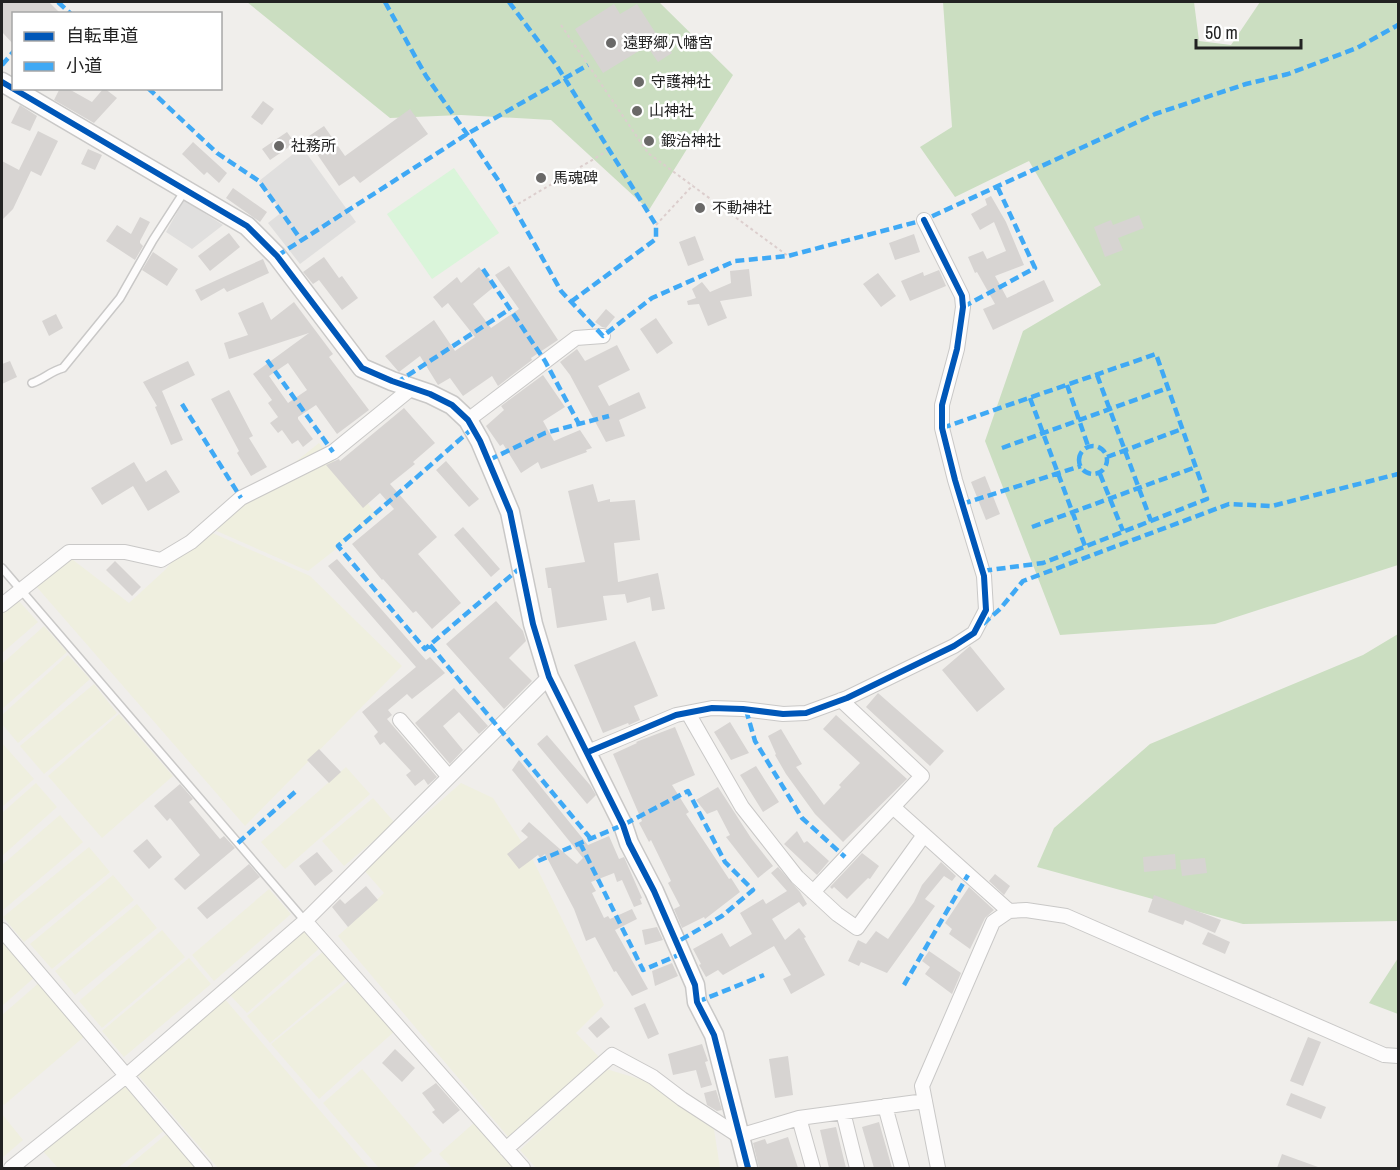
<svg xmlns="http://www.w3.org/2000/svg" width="1400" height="1170" font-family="'Archivo Narrow','Noto Sans JP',sans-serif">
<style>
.farmland{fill:#efefdf}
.forest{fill:#cbdec1}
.park{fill:#daf5da}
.parking{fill:#e0dfde}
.building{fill:#d7d4d2;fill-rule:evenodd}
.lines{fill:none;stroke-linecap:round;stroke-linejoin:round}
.service-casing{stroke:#c9c8c7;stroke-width:10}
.minor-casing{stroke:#c9c8c7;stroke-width:16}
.tertiary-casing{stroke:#c9c8c7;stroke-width:21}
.path{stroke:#dccecd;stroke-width:2;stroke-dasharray:3 3;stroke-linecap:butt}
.service{stroke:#fdfcfc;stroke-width:7}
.minor{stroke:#fdfcfc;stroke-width:14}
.tertiary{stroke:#fdfcfc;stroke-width:18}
.quiet{stroke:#3fa9f5;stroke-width:4.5;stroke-dasharray:9 4.5;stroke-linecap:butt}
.cycleway-casing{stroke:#fff;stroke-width:10}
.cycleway{stroke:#0057b8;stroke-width:6}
.poi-dot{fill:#6a6968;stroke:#fff;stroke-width:2}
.labels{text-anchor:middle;stroke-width:5;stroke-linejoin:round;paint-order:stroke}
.poi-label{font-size:15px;fill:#222;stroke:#fff;text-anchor:start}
</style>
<rect width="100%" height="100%" fill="#f0eeeb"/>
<path class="farmland" d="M319,443L378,516L308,571L212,529Z
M208,531L310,576L402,666L245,826L35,585L68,556L129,603L165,570L181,551Z
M18,600L38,622L2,653V614Z
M44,626L67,652L2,709V664Z
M68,655L90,679L18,743L2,724V715Z
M94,684L117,713L44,774L20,746Z
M119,714L173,776L102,838L48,776Z
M2,743L34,779L2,807Z
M346,767L370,794L285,869L261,842Z
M36,783L57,807L2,856V813Z
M461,783L493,798L532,858L604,1005L576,1033L600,1058L510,1139L338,936L384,893L363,869Z
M373,798L395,823L344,866L322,841Z
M60,815L83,842L2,911V865Z
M89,847L110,872L24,942L3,917Z
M113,875L134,900L52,969L30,944Z
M269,889L291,914L214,981L192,955Z
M137,904L157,928L75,995L55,971Z
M304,925L323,945L247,1013L228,993Z
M162,930L185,957L102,1028L79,1001Z
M2,936L36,976L2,1006Z
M325,950L348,977L270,1043L247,1016Z
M189,958L211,984L124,1057L102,1031Z
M350,980L396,1030L319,1099L271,1044Z
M40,982L86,1035L4,1105L2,1102V1015Z
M224,998L369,1168H218L136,1073Z
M362,1069L432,1151L412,1168H379L323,1103Z
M606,1069L650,1082L714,1129L720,1168H536L520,1150Z
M125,1079L167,1128L118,1168H58L41,1149Z
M2,1114L23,1140L2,1158Z
M475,1122L517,1168H452L439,1154Z
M169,1132L200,1168H126Z"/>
<path class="forest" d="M247,2H659L733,75L649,210L551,120L461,115L390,118Z
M943,2H1194L1199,41L1231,45L1260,2H1398V565L1215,624L1060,635L985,441L1023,331L1101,285L1029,161L955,197L920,147L952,127Z
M1398,634V921L1243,924L1037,867L1054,828L1150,744L1363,655Z
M1398,958V1014L1369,1003Z"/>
<path class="park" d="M454,168L499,233L432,279L387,214Z"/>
<path class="parking" d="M302,147L356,222L300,264L268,223L282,212L259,181Z
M184,200L223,225L192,249L166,232Z"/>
<path class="building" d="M2,2H49L61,14H14V45L2,32Z
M614,4L620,14L637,4L660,40L662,38L672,53L658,62L647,46L603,73L575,29Z
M60,88H67L92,102L104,88L117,98L94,123L54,100Z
M263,101L274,109L262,125L251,117Z
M20,105L37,116L30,131L11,123Z
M410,109L428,134L360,183L354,176L339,186L306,138L324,126L345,156Z
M38,131L58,141L41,176L31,171L13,209L2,220V161L19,170Z
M287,132L295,143L270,160L262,149Z
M193,142L227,173L219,183L207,172L204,175L182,154Z
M88,149L102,155L95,170L81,164Z
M233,188L267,212L260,222L226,198Z
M991,196L1006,222L1024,265L995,276L1007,298L1044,280L1054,301L993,330L983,309L995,304L977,272L975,273L968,257L983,251L987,259L1006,251L994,222L980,230L971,214L987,205L985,199Z
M1139,215L1144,228L1118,238L1123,250L1105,257L1094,227L1111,220L1113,225Z
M140,217L150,222L140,241V243L143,246L135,260L106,241L117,225L131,234Z
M229,233L240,247L210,271L198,256Z
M914,234L920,252L895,260L889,243Z
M695,236L704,260L688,266L679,242Z
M153,252L178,269L167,286L142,270Z
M324,257L339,278L342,276L358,298L342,310L319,280L313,284L303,272Z
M263,259L269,273L227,292L224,288L201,301L195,290Z
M509,266L558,340L531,358L532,360L498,386L492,376L463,396L450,378L438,385L420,356L399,372L398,371L385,356L434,320L455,351L475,337L448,303L442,308L433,297L457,277L461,283L479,267L495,286L473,304L491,328L519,309L495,275Z
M749,269L752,296L720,301L727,318L708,326L699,304L688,305L687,301L696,298L692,289L702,282L710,292L731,283L730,271Z
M939,270L946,286L910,301L901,281L923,272L924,276Z
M878,273L896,296L881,307L863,284Z
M263,302L271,320L294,302L333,354L329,357L369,410L337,434L316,405L298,417V419L313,439L303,447L298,440L292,444L282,430L278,433L270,423L278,417L268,403L272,400L253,374L309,333L229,359L224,343L248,335L238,313ZM288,363L307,390L288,403L269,376Z
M606,309L615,317L606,328L602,327L595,322Z
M56,314L63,328L49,336L42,321Z
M656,318L673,343L657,354L640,329Z
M617,345L630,370L598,386L609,406L639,392L646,408L619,420L625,436L606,442L570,375L560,362L577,349L585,361Z
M10,361L17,377L2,384V364Z
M188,361L195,375L162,391L183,440L171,445L155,407L157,406L143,382Z
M543,375L565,407L543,421L554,441L580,430L592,448L586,450L587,452L541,469L538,462L521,473L503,444L500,446L486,426L504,410L501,406Z
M229,390L253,436L249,438L267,467L251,476L237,453L239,451L211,399Z
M404,408L435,443L413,462L415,464L390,484L437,537L418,554L461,603L432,629L416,611L413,613L383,579L382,580L352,544L394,509L380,493L363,508L326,465L339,459L340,461Z
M446,461L479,499L469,507L436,470Z
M134,462L146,482L166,470L180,492L148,511L133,486L102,505L91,488Z
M985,476L1000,514L986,520L971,482Z
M593,484L598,502L610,499V502L635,500L640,540L614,543L618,582L658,573L665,609L652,611L650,597L627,603L625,594L603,596L607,620L557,628L551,588H548L545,568L585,562L568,491Z
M463,527L500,569L491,577L454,535Z
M337,559L426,660L430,657L445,673L412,699L407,694L388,710L392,715L387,719L437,777L428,785L424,779L415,786L406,775L411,771L384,742L380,745L374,736L378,732L362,712L416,667L328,566Z
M115,561L141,587L132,596L106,570Z
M496,601L523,631L526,641L509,658L532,681L504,709L446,644Z
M635,641L658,696L634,706L640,720L629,725L628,723L603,733L574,665Z
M970,646L1005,689L977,712L942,670Z
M454,688L488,726L479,734L459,712L443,726L463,750L450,764L415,723Z
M878,693L944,751L930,766L866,707Z
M836,715L907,779L843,842L815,814L786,774L775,755L776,754L768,736L781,729L802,764L796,767L824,805L841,787L839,785L860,763L823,729Z
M730,722L749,753L731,760L714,732Z
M675,727L695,775L672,785L689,812L686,814L729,879L731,878L740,892L705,919L704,917L682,928L674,909L680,906L668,883L671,881L651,840L649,842L639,823L642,821L613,754L637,743L636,742Z
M547,735L590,785L596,795L587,804L537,744Z
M319,749L341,772L329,783L307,760Z
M519,760L588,845L609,836L619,859L624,857L642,898L640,899L642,904L634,907L622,880L617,882L614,873L591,882L596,891L592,893L604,918L608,916L610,919L632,909L637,919L615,930L648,989L632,996L616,971L614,972L595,937L586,941L574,909L545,854L540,858L538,855L519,869L507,854L526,839L528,837L521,831L529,822L577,864L583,858L512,770Z
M756,766L779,802L763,812L740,775Z
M180,784L193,799L189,802L220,839L224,836L235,848L185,890L174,879L200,855L170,818L167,821L154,806Z
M718,787L751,838L773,866L758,878L726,837L730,835L717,810L707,814L696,800Z
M797,831L804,843L807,841L829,861L817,875L784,844Z
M147,839L162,857L149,869L133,851Z
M317,852L333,871L315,886L299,866Z
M862,853L879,866L870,879L868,878L847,899L834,887L832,889L830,887Z
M1175,854L1176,869L1144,872L1143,857Z
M1205,858L1207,873L1182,876L1180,860Z
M941,862L956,876L952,881L944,876L925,899L935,906L887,973L861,962L859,966L848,961L858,940L866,944L876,931L888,939L914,902L922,885Z
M249,864L260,877L207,919L197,908Z
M778,867L800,892L807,904L803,907L799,902L772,919L785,940L799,928L806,937L804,938L825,975L791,994L783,979L791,975L774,946L723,975L718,970L706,977L699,965L701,964L693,949L722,933L730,947L752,934L740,913L763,899L766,904L787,891L771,873Z
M995,874L1010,886L1004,895L989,881Z
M366,886L378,900L348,927L332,907L340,899L345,904Z
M969,887L994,910L985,918L970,949L949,934L952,929L945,923Z
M1154,895L1221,920L1215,933L1185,920L1183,925L1148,912Z
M657,927L663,940L645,945L642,930Z
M1208,932L1230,942L1225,954L1202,944Z
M929,951L961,973L952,994L925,974L930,967L922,961Z
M672,963L678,976L655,986L652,971Z
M645,1003L659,1034L648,1039L634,1008Z
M601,1017L610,1027L597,1038L588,1028Z
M1308,1037L1321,1042L1303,1086L1290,1081Z
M702,1044L708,1061L705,1062L712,1085L701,1088L696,1070L673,1075L668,1054Z
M395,1049L415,1068L402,1082L382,1063Z
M788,1056L793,1095L775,1098L769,1059Z
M436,1083L460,1110L443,1124L432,1112L435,1110L422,1093Z
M716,1090L722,1110L717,1111L707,1105L704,1093Z
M1291,1093L1326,1107L1321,1119L1286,1105Z
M879,1122L892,1168H874L862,1127Z
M836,1127L846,1168H829L820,1130Z
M788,1137L798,1168H759L753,1143L765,1139L767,1144Z
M1282,1154L1318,1167V1168H1277Z"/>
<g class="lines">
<defs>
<path id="service" d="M32,383C44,379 51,371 63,368L120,298L153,240L184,192
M2,568L305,921"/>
<path id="minor" d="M468,420L576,338L603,336
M2,605L69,552H125L161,560L191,542L241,498L333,452L413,387
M688,713L742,807L797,877L837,914L857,928L924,835
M400,720L449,777
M588,752L676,715L712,708L743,709L783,714L806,713L847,698L954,646L974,633L986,610L984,576L955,480L942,428V405L957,349L963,307L962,296L924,220
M893,807L1009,911
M813,892L922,776L841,700
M305,921L523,1168
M2,930L205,1168
M885,1106L902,1168
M843,1112L857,1168
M799,1118L813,1168
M506,1149L612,1055L653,1077L682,1099L739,1136L799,1118L925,1101
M11,1168L126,1076L305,921L549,677
M938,1168L922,1086L993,922L1009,911L1026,910L1066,916L1384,1055L1398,1056"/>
<path id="tertiary" d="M2,82L247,226L277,256L362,368L392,381L430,394L452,405L468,420L480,441L510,512L533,624L549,677L623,825L629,843L654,891L695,985L697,1002L714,1035L748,1168"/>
</defs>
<use href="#service" class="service-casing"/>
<use href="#minor" class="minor-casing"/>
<use href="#tertiary" class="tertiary-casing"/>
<path class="path" d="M561,25L648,153L788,256
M513,207L609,150
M656,225L693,185"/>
<use href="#service" class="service"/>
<use href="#minor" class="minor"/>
<use href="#tertiary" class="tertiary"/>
<path class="quiet" d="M58,2L71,14
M385,2L426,76L467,134L500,183L561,291L603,336L652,298L735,261L788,256L924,220L1155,114L1246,84L1288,74L1357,48L1398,25
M509,2L557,66L656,225V239L572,301
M2,65L14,51
M148,88L217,153L259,181L302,241
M277,256L467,134L588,65
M483,269L545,361L579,424
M963,307L1035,268L997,186
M267,360L333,452
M1097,375L1151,521
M396,383L510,309
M1067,385L1088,446
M1030,398L1085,546
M182,404L241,498
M473,428L338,546L425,649L521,567
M942,428L1156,354L1207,499L1043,563L982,571
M1079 460a14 14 0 1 1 28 0a14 14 0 1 1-28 0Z
M1002,448L1168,388
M1107,457L1182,429
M489,460L545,433L609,416
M1100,474L1123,531
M962,504L1081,466
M1032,527L1196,467
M983,624L1000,609L1023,581L1229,504L1272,506L1398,474
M430,645L591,839
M746,710L755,741L802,818L845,857
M238,843L295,792
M580,843L643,970L681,954
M538,861L623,825L688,791L725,862L753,890L722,916L677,942
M904,985L968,875
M697,1002L764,975"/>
<defs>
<path id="cycleway" d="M2,82L247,226L277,256L362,368L392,381L430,394L452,405L468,420L480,441L510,512L533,624L549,677L623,825L629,843L654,891L695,985L697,1002L714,1035L748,1168
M588,752L676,715L712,708L743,709L783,714L806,713L847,698L954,646L974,633L986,610L984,576L955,480L942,428V405L957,349L963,307L962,296L924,220"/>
</defs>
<use href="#cycleway" class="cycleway-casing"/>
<use href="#cycleway" class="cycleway"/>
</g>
<g class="poi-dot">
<circle cx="611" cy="43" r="6"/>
<circle cx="639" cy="82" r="6"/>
<circle cx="637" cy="111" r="6"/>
<circle cx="649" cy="141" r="6"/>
<circle cx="279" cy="146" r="6"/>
<circle cx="541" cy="178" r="6"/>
<circle cx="700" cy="208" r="6"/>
</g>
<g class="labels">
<g class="poi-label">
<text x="623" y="48">遠野郷八幡宮</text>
<text x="651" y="87">守護神社</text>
<text x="649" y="116">山神社</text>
<text x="661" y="146">鍛治神社</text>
<text x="291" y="151">社務所</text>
<text x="553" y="183">馬魂碑</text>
<text x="712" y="213">不動神社</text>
</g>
</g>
<rect width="1400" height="1170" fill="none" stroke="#222222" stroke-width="6"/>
<rect x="12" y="12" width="210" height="78" fill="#ffffff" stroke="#a7a7a7" stroke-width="1.5"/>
<rect x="24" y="32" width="30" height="9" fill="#0057b8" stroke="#a7a7a7" stroke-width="1.5"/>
<text x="66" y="42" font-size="18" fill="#222222">自転車道</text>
<rect x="24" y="62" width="30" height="9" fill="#3fa9f5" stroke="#a7a7a7" stroke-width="1.5"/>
<text x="66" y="72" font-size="18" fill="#222222">小道</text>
<path d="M1196 39v9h105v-9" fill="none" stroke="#222222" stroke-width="3"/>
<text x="1205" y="39" font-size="18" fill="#222222" stroke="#ffffff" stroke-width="4.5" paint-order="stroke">50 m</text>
</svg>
